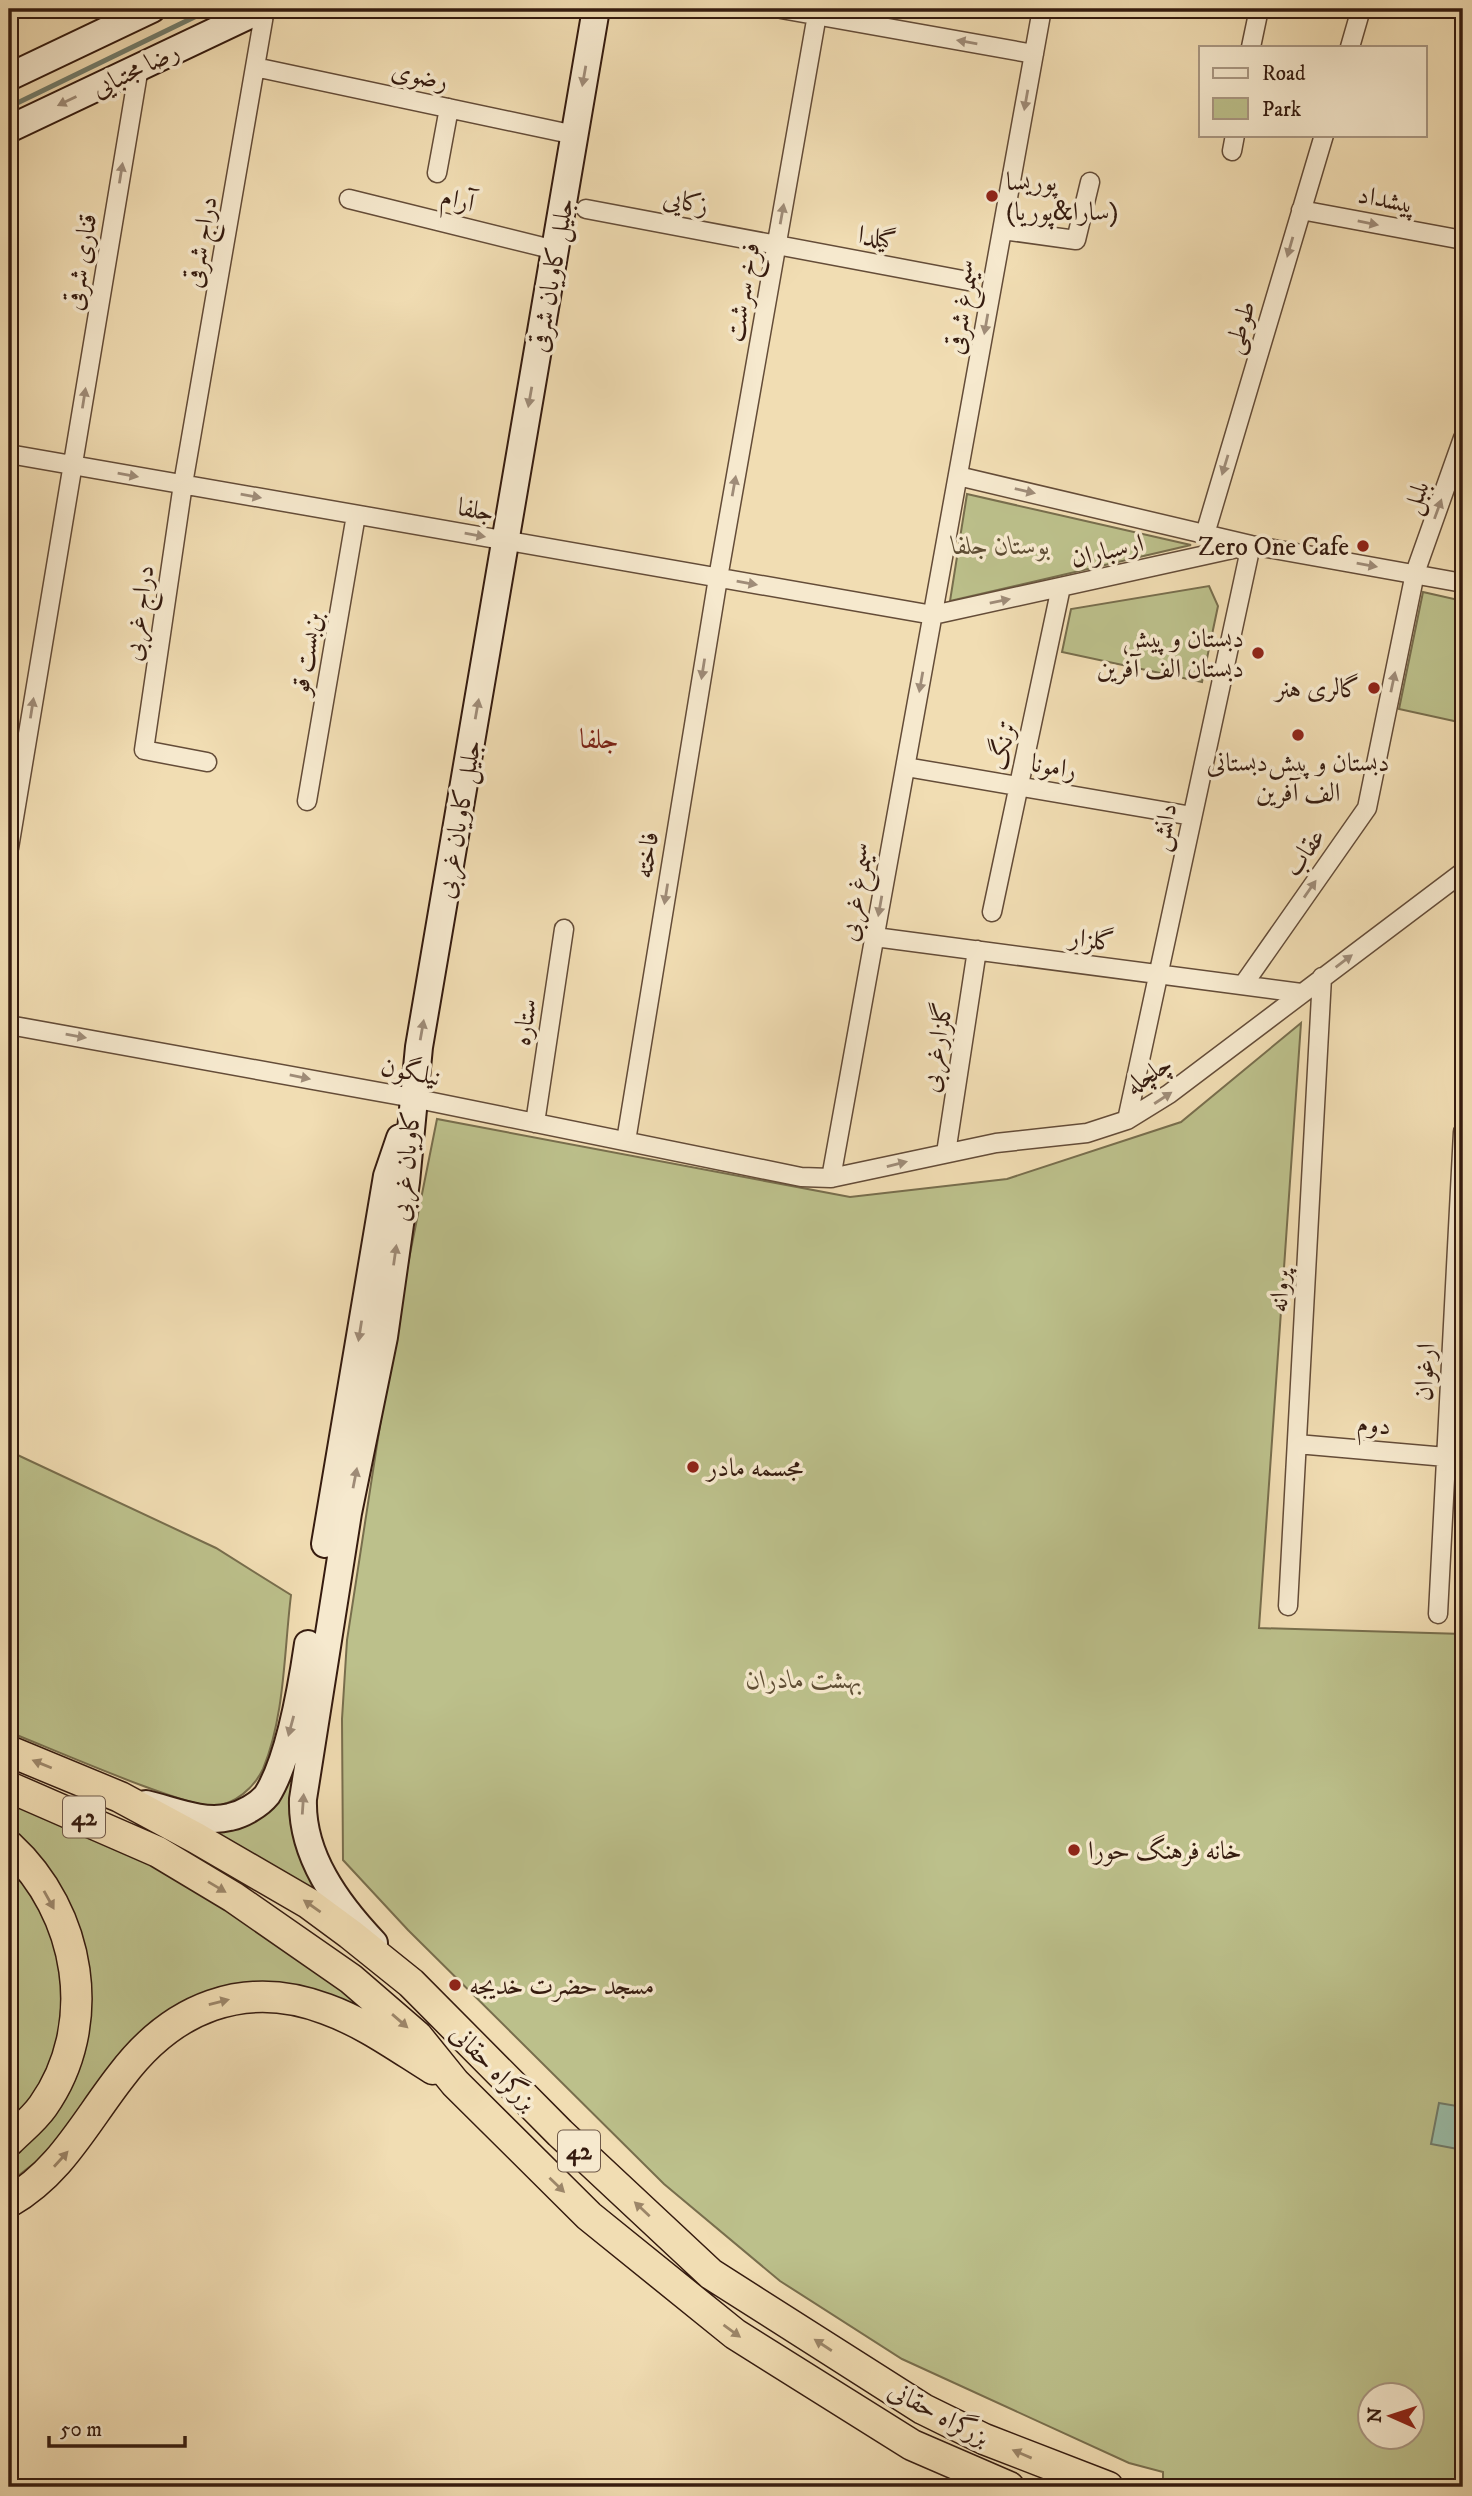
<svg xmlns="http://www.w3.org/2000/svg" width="1472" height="2496" font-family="'IM FELL DW Pica',Amiri,serif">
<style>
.green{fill:#bcc08b;stroke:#786e4d;stroke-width:2;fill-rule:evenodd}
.water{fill:#9bbda8;stroke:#727c6b;stroke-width:2}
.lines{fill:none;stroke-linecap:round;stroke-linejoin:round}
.stream{stroke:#727c6b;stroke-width:5}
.minor-casing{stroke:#644c38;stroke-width:21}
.secondary-casing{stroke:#351b0f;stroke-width:30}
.trunk-casing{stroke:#351b0f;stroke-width:33}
.minor{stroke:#f6e9ce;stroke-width:18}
.secondary{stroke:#f6e9ce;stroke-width:26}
.trunk{stroke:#f1ddb3;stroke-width:30}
.oneway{fill:#9f8c78}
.oneway2{fill:#9c8669}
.poi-dot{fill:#8f2418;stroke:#f6e9ce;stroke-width:2.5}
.labels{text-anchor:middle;stroke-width:7;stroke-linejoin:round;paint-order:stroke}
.shield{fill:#f6e9ce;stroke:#6f5948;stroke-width:2}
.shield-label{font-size:24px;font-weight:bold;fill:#351b0f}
.street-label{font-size:26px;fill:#351b0f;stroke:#f6e9ce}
.poi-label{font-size:26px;fill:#351b0f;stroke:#f6e9ce;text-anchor:start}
.park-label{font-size:26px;font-style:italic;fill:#5e4d34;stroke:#f6e9ce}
.neighbourhood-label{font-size:28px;fill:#7a1f14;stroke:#f6e9ce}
</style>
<rect width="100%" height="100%" fill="#f1ddb3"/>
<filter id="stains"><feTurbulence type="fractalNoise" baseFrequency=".00286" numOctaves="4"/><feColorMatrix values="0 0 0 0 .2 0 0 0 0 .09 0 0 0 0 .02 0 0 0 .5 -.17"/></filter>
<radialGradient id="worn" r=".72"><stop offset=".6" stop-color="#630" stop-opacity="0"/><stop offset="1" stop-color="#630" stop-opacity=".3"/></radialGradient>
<path class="green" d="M967,494L1191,545L950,601Z
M1209,586L1218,606L1202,682L1062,652L1071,609Z
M1423,592L1463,601V723L1399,709Z
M1301,1023L1259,1628L1463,1634V2487H1163V2472L1129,2463L902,2359L780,2281L664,2184L408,1930L343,1860L342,1719L347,1640L394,1334L437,1119L850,1197L1007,1179L1181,1122ZM1370,2394H1412V2436H1370Z
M9,1451L216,1548L291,1595C284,1651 285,1716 263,1769C254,1788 235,1804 215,1806C188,1809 43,1745 9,1732Z
M305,1698L295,1778L340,1909L204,1833L250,1817Z
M9,1797L114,1843L256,1927L351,1998L415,2052L234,1990L51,2150L9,2183V2150L87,2019L9,1833Z
M9,1859L21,1872L65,1961L56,2067L9,2129Z"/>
<path class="water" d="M1439,2103L1463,2107V2150L1431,2144Z"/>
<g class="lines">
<path class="stream" d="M9,107L211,9"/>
<defs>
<path id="minor" d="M781,9L1034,54
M1251,47L1259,9
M1350,47L1361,9
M255,67L575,135
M1232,151L1235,135
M437,173L449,108
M349,199L555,250
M586,209L968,281
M1301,210L1463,240
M1003,230L1076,240L1090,182
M9,454L933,615L1251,545L1463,583
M958,476L1251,545L1127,1120
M1205,534L1324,135
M207,762L144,750L183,484L265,9
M906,767L1192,816
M307,801L356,515
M9,848L139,67
M992,912L1061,587
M875,937L1301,993
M1243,985L1367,808L1415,573L1463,438
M9,1025L413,1098L801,1177L831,1178L996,1143L1087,1133L1127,1120L1169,1094L1463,872
M535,1123L564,929
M626,1141L718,578L818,9
M946,1153L977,950
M831,1178L1042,9
M1297,1444L1446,1457
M1288,1606L1322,977
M1438,1614L1463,1132"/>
<path id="secondary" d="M9,77L152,9
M9,129L262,9
M325,1544L387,1176L400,1138
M146,1804C172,1810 203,1824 230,1817C243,1814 259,1805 267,1795C289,1760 302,1685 308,1644
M374,1943C337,1904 301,1855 303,1799L348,1513L384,1337L406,1182L419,1047L596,9"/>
<path id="trunk" d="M9,1751L120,1797L196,1838L308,1903L350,1934L411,1983L560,2133L711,2274L923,2409L984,2439L1108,2487
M9,1787L158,1852L233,1897L351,1979L417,2036L455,2083L589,2216L735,2334L912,2445L1009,2487
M9,1846C81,1912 100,2025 43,2106C34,2119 20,2130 9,2141
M9,2202C61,2172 85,2122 121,2076C172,2008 244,1978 326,2009C365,2023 399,2048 433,2069"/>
</defs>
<use href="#minor" class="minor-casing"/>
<use href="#secondary" class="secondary-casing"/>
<use href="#trunk" class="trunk-casing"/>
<use href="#minor" class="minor"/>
<use href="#secondary" class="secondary"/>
<use href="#trunk" class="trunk"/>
</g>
<defs><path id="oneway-solid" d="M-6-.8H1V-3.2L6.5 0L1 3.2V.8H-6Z" transform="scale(1.75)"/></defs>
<g class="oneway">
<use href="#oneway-solid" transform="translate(967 42) rotate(-170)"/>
<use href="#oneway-solid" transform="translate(584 76) rotate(100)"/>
<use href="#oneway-solid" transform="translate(1026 100) rotate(100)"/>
<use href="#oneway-solid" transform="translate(67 101) rotate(154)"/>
<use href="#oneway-solid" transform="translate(121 173) rotate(-81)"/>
<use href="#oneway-solid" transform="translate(782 214) rotate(-80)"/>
<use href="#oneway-solid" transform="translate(1368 223) rotate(11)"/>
<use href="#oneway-solid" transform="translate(1290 247) rotate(106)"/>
<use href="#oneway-solid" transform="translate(986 324) rotate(100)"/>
<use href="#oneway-solid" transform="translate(530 397) rotate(100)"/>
<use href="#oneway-solid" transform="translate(84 398) rotate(-81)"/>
<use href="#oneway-solid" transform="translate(1225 465) rotate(107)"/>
<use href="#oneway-solid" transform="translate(128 475) rotate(10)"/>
<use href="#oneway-solid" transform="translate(734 486) rotate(-80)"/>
<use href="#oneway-solid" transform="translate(1025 491) rotate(13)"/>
<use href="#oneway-solid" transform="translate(251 496) rotate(10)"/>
<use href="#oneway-solid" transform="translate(1438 509) rotate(-70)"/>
<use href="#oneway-solid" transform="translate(475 535) rotate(10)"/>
<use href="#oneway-solid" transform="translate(1367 565) rotate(10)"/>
<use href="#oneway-solid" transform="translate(747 583) rotate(10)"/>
<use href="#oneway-solid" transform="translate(1000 601) rotate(-12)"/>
<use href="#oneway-solid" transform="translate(703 669) rotate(99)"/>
<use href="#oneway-solid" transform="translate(921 682) rotate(100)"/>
<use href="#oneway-solid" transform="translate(1393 682) rotate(-78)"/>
<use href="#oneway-solid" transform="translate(32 708) rotate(-81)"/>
<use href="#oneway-solid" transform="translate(477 709) rotate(-80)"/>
<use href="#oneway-solid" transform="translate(1310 889) rotate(-55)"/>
<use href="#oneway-solid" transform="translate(666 894) rotate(99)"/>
<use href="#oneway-solid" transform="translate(880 906) rotate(100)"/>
<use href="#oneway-solid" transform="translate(1344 961) rotate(-37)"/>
<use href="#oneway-solid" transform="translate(422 1030) rotate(-80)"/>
<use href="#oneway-solid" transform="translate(76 1036) rotate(10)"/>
<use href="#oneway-solid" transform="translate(300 1077) rotate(11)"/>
<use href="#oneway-solid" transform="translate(1163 1098) rotate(-33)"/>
<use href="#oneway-solid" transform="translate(897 1164) rotate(-14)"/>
<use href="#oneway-solid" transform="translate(395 1255) rotate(-82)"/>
<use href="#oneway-solid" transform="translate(360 1331) rotate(99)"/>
<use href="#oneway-solid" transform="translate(355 1478) rotate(-79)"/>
<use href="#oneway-solid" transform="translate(291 1726) rotate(105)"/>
<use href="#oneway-solid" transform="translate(303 1804) rotate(-86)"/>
</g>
<g class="oneway2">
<use href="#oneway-solid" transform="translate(42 1764) rotate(-158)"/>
<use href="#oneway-solid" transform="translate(217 1887) rotate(31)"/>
<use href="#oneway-solid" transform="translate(49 1900) rotate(61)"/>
<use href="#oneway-solid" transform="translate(312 1906) rotate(-145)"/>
<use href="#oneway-solid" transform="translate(219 2002) rotate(-14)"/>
<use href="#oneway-solid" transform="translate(400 2021) rotate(41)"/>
<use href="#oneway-solid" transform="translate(61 2159) rotate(-48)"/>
<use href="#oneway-solid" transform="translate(557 2185) rotate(44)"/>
<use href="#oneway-solid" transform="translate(642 2209) rotate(-137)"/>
<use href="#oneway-solid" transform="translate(732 2331) rotate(36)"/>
<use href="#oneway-solid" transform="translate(823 2345) rotate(-147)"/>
<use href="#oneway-solid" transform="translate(1022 2454) rotate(-157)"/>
</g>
<g class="poi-dot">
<circle cx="992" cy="196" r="7"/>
<circle cx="1363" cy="546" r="7"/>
<circle cx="1258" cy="653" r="7"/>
<circle cx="1374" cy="688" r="7"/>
<circle cx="1298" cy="735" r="7"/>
<circle cx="693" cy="1467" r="7"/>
<circle cx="1074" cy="1850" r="7"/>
<circle cx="455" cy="1985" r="7"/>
</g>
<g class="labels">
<g class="shield">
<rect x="63" y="1796.5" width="42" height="41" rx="5"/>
<rect x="558" y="2130.5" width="42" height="41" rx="5"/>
</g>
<g class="shield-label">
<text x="84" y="1825">42</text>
<text x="579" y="2159">42</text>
</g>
<g class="street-label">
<text transform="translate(135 69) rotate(-26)" y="9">رضا مجتبایی</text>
<text transform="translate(420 75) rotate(12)" y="9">رضوی</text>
<text transform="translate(458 199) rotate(14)" y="9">آرام</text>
<text transform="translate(1387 199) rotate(11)" y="9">پیشداد</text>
<text transform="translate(686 201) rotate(11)" y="9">زکایی</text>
<text transform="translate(877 237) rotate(11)" y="9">گیلدا</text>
<text transform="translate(200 242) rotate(-80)" y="9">دراج شرقی</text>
<text transform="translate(80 262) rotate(-81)" y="9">قناری شرقی</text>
<text transform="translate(551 275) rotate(-80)" y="9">جلیل کاویان شرقی</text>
<text transform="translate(742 292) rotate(-80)" y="9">فرخ سرشت</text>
<text transform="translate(962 307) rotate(-80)" y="9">سیمرغ شرقی</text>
<text transform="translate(1239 327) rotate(-73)" y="9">طوطی</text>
<text transform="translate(1415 497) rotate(-70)" y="9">بلبل</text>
<text transform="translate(476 509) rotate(10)" y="9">جلفا</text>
<text transform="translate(1107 550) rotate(-13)" y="9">ارسباران</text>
<text transform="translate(138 613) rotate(-82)" y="9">دراج غربی</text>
<text transform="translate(306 653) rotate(-80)" y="9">بن‌بست قو</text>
<text transform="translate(1002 745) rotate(-78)" y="9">ترنگ</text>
<text transform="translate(1054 766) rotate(10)" y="9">رامونا</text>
<text transform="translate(458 819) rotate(-80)" y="9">جلیل کاویان غربی</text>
<text transform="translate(1163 827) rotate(-78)" y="9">دانش</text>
<text transform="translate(1304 852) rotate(-55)" y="9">عقاب</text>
<text transform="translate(646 855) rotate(-81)" y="9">فاخته</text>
<text transform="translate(856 892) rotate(-80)" y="9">سیمرغ غربی</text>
<text transform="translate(1092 939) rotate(8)" y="9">گلزار</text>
<text transform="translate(524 1022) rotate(-81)" y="9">ستاره</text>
<text transform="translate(936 1047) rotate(-81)" y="9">گلزارغربی</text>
<text transform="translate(411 1071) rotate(11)" y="9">نیلگون</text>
<text transform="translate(1148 1074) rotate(-34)" y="9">چلچله</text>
<text transform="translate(405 1166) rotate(-84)" y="9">کاویان غربی</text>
<text transform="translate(1279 1291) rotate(-87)" y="9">پروانه</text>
<text transform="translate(1424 1372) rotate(-87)" y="9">ارغوان</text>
<text transform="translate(1374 1424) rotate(5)" y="9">دوم</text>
<text transform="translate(494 2067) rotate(45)" y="9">بزرگراه حقانی</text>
<text transform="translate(939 2413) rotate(28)" y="9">بزرگراه حقانی</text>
</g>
<g class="poi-label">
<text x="1006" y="190">پوریسا<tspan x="1006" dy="30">(سارا&amp;پوریا)</tspan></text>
<text x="1349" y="555" text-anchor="end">Zero One Cafe</text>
<text x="1244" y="647" text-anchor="end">دبستان و پیش<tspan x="1244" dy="30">دبستان الف آفرین</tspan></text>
<text x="1360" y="697" text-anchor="end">گالری هنر</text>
<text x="1298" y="771" text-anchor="middle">دبستان و پیش‌دبستانی<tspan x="1298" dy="30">الف آفرین</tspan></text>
<text x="707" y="1476">مجسمه مادر</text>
<text x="1088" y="1859">خانه فرهنگ حورا</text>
<text x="469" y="1994">مسجد حضرت خدیجه</text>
</g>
<g class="park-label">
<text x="1001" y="554">بوستان جلفا</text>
<text x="804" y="1688">بهشت مادران</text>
</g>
<g class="neighbourhood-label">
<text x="599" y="748">جلفا</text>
</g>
</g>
<rect width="1472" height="2496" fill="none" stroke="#f1ddb3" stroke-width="35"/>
<rect x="10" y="10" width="1451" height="2475" fill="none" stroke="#351b0f" stroke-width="3.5"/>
<rect x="18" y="18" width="1437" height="2461" fill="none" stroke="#351b0f" stroke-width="2"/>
<rect x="1199" y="46" width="228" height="91" fill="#f6e9ce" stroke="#a99782" stroke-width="2"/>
<rect x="1213" y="68" width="35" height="10" fill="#f6e9ce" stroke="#a99782" stroke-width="2"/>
<text x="1262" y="80" font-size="21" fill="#351b0f">Road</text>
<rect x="1213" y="98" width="35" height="21" fill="#bcc08b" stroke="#a99782" stroke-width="2"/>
<text x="1262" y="116" font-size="21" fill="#351b0f">Park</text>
<g transform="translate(1391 2416) rotate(273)"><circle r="33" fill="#f6e9ce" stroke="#a99782" stroke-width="2"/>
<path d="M0-5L12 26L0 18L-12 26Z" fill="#8f2418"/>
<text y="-10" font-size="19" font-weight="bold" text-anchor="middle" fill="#351b0f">N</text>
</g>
<path d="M49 2436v10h136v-10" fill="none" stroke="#351b0f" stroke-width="3.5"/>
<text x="60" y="2436" font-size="21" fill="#351b0f" stroke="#f6e9ce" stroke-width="5" paint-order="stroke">50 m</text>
<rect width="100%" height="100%" filter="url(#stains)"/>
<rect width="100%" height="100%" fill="url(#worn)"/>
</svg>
